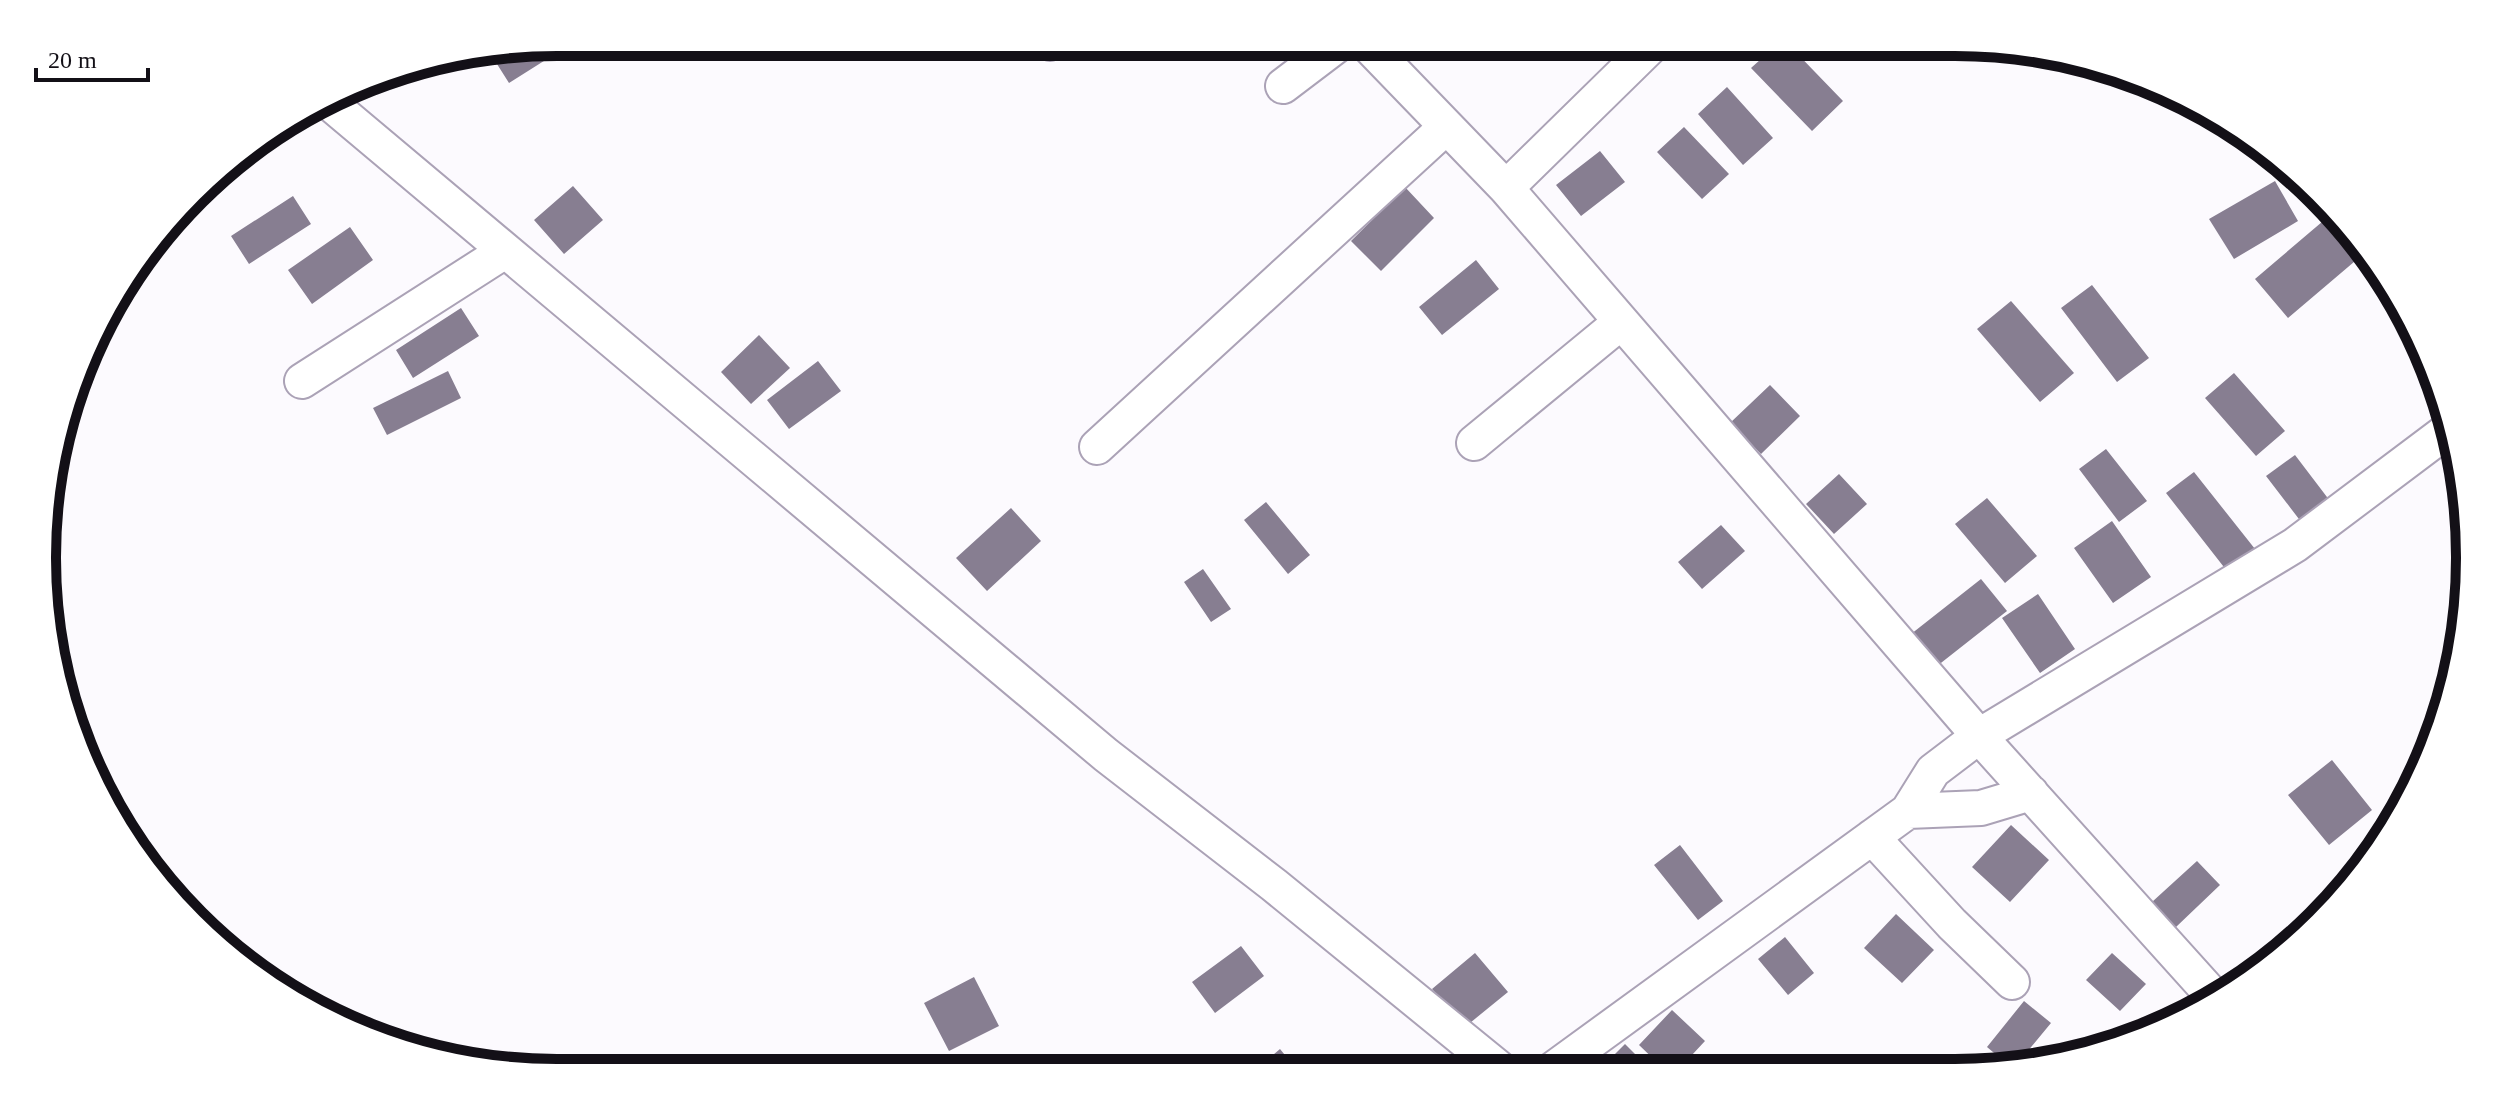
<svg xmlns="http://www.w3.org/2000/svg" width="2512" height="1115" font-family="'Times New Roman',serif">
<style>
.building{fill:#877e91}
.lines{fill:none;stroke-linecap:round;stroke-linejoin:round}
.street-casing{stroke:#aba2b6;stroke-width:38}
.street{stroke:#fff;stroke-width:34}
.rim{fill:none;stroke:#131017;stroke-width:10}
</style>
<rect width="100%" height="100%" fill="#fcfafe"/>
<path class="building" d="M558,42H574L509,83L490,53Z
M1780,42H1786L1843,101L1812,131L1751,68Z
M1727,87L1773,138L1743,165L1698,114Z
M1684,127L1729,174L1702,199L1657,152Z
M1600,151L1625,182L1581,216L1556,185Z
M2275,181L2298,221L2234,259L2209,219Z
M573,186L603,220L564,254L534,220Z
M1405,187L1434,218L1381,271L1351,241Z
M293,196L311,224L249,264L231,236Z
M2329,216L2361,256L2288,318L2255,279Z
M350,227L373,260L312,304L288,270Z
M1476,260L1499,289L1442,335L1419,307Z
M2092,285L2149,358L2117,382L2061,308Z
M2011,301L2074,373L2040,402L1977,329Z
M461,308L479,336L413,378L396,350Z
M759,335L790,368L751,404L721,372Z
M818,361L841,391L789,429L767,400Z
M448,371L461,398L387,435L373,408Z
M2234,373L2285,431L2256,456L2205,398Z
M1770,385L1800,416L1761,454L1730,423Z
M2106,449L2147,501L2119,522L2079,469Z
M2295,455L2330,501L2302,523L2266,476Z
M2194,472L2255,549L2227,571L2166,493Z
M1839,474L1867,504L1834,534L1806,504Z
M1987,498L2037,556L2005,583L1955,524Z
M1266,502L1310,555L1288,574L1244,520Z
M1011,508L1041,541L987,591L956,558Z
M2112,521L2151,577L2113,603L2074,548Z
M1721,525L1745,551L1702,589L1678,562Z
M1203,569L1231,609L1211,622L1184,582Z
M1981,579L2007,611L1932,670L1906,638Z
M2038,594L2075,649L2040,673L2002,618Z
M2332,760L2372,810L2329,845L2288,795Z
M2011,825L2049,860L2010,902L1972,867Z
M1680,845L1723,901L1698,920L1654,865Z
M2197,861L2220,885L2176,927L2152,902Z
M1896,914L1934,950L1902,983L1864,948Z
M1785,937L1814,973L1788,995L1758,959Z
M1241,946L1264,976L1215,1013L1192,982Z
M1475,953L1508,992L1465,1027L1432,989Z
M2112,953L2146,984L2120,1011L2086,980Z
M974,977L999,1026L949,1051L924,1003Z
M2024,1001L2051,1023L2013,1069L1987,1047Z
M1672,1010L1705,1041L1678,1070H1665L1639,1045Z
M1625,1044L1651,1070H1599Z
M1280,1049L1298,1071H1254Z
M818,1062L820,1072H775V1071Z"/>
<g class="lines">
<defs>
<path id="street" d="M1365,42L1506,188L1979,736L2215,998
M1050,43L1051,42
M1283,86L1341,42
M331,104L1106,755L1274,885L1501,1070
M1506,188L1655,42
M302,381L505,251
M1474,443L1621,322
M1097,447L1446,127
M1908,811L1981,808L2031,793
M1872,837L1952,924L2012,982
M1552,1070L1908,811L1933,771L1979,736L2295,545L2444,433"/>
</defs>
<use href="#street" class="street-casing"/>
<use href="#street" class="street"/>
</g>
<path d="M0 0H2512V1115H0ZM557 56H1955A501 501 0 0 1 2456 557V558A501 501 0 0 1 1955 1059H557A501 501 0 0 1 56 558V557A501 501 0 0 1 557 56Z" fill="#fff" fill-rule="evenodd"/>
<path class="rim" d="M557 56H1955A501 501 0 0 1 2456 557V558A501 501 0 0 1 1955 1059H557A501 501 0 0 1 56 558V557A501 501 0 0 1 557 56Z"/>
<path d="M36 68v12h112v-12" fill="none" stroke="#131017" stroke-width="4"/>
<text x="48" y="68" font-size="24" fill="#131017" stroke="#ffffff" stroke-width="6" paint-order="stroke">20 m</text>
</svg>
